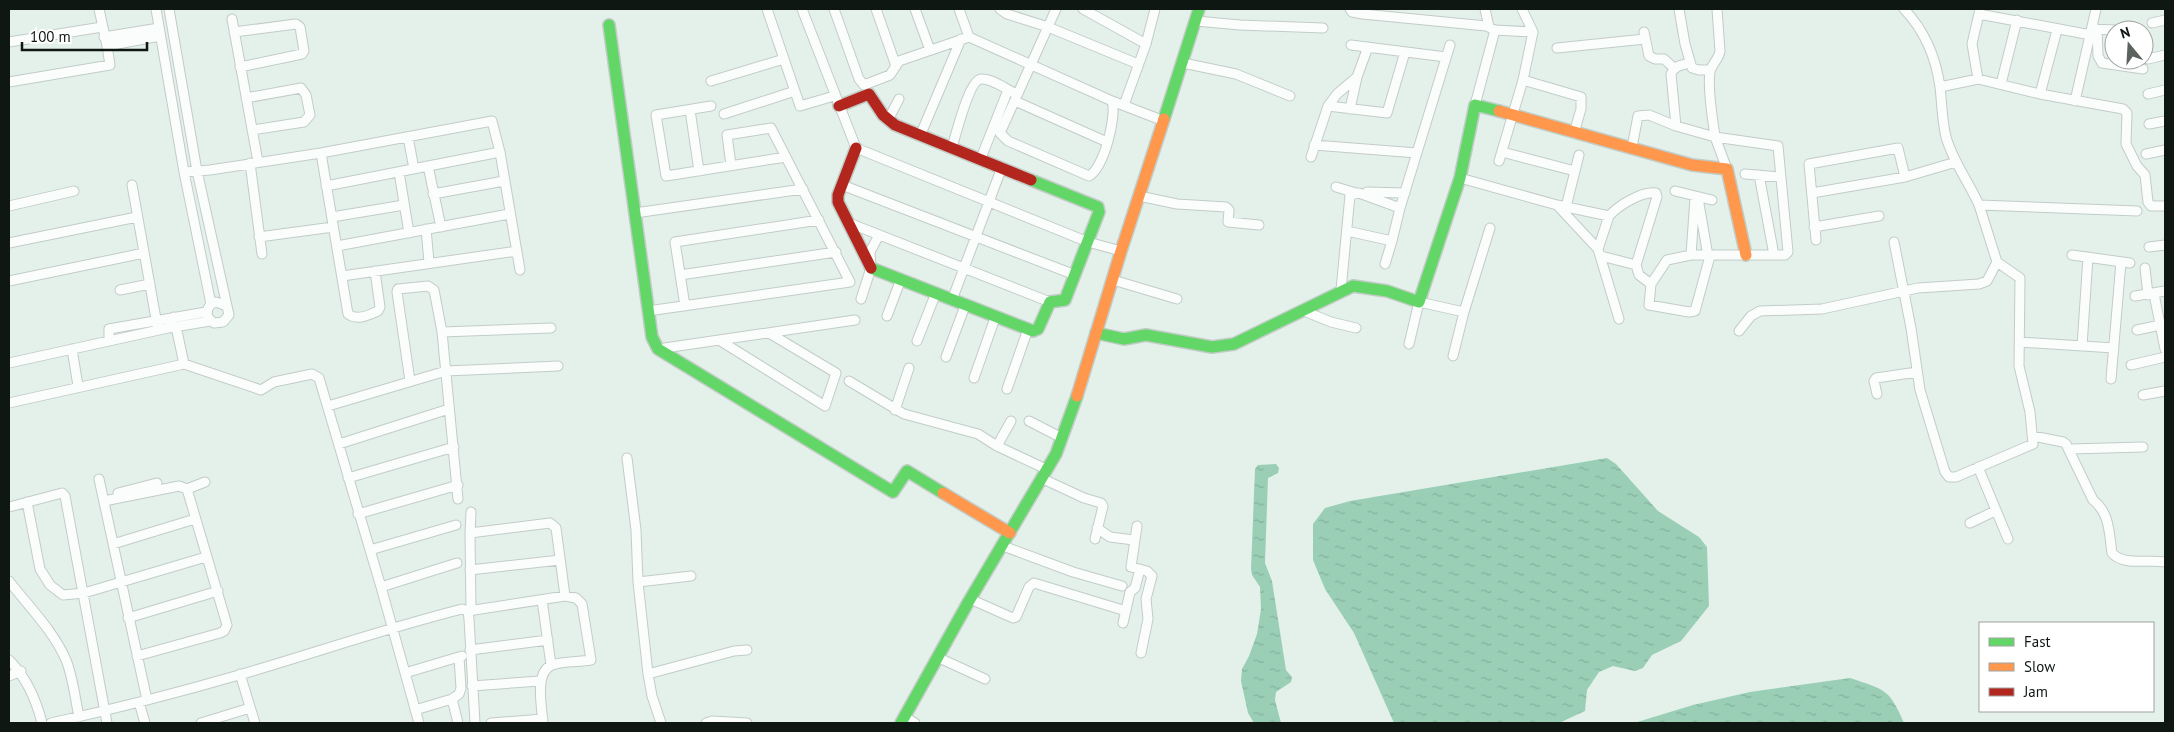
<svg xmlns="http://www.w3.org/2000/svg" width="2174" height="732" font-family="'PT Sans',sans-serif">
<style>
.water{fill:url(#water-ripples)}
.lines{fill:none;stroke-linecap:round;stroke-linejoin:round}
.street-casing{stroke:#c2ccc7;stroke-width:11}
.fast-casing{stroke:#c2ccc7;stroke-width:14}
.slow-casing{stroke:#c2ccc7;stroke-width:14}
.jam-casing{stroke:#c2ccc7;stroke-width:14}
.street{stroke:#fbfdfc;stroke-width:9}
.fast{stroke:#63d668;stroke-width:11}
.slow{stroke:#ff974d;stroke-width:11}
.jam{stroke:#b3261e;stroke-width:11}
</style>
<defs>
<pattern id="water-ripples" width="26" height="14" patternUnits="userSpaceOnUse" patternTransform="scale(1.25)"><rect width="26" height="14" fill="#9acfb6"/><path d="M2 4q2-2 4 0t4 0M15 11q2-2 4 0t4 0" fill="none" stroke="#84b19c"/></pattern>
</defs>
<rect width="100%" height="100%" fill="#e4f1ea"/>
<path class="water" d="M1607,458L1616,464L1658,511L1699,537L1707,547L1709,606L1681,641L1652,655L1643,668L1635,671L1613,666L1599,672L1587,690L1585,711L1559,723H1394L1354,633L1325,589L1313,560V524L1325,508L1350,501Z
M1276,464L1279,468L1278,473L1268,478L1265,563L1272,581L1286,670L1292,677L1291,682L1276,692L1275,700L1281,723H1254L1248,713L1241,681L1242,669L1249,656L1257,634L1261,609L1260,587L1252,575L1251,569L1255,469L1258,465Z
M1850,678C1885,690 1889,688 1904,723H1634L1693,705L1750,692Z"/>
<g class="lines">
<defs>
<path id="street" d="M99,9L107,46L160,36
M156,9L184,172L211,304C205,311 206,318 214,323L223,322L229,315L227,306L216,302L211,304
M169,9L197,171L227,306
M767,9L800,106L834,96
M802,9L856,148L1088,242L1121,251
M834,9L859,79L864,85L890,75L899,61L969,37
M876,9L896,66
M915,9L930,50
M959,9L969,37L1112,101L1164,121
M1000,9L1007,14L1048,27L1138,64
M1056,9L1000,133L1008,141L1089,176C1104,168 1117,116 1112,101
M1083,9L1146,44
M1350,9L1352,12L1363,14L1486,26L1495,30L1533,32
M1485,9L1489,27
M1522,9L1533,32L1523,80
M1679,9L1685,44L1692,68L1699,70H1710
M1904,9C1924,30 1936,58 1940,87C1942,104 1942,121 1946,137C1953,162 1969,182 1979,205L2137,211
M1979,14L2091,35
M232,19L258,162
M1196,21L1240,25L1323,28
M2152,23L2165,20
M2093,29L2114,30
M2097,29L2098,56L2102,63L2143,69
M234,32L296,24L300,27L304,51L302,54L240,67
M1644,32L1649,56L1655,59H1664L1674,68
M104,37L159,28
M9,42L102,27
M1351,45L1446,57
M1557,48L1645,39
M2148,59L2165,55
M1183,63L1236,74L1290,96
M1978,79L1972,44L1980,9
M711,81L784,59
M9,82L110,65L107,46
M2001,84L2017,20
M1940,87L1978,79L2040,94L2123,109L2127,113L2126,144L2137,166L2145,175L2148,202L2151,206H2165
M2040,94L2057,30
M2148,94L2165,90
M246,98L301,88L306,95L310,115L304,122L252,130
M1015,101L1107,142
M2075,101L2096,9
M1124,105L1146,44L1155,9
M1475,105L1495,30
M711,106L656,115L666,176L786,157
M1328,106L1387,113L1405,52
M1350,109L1357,77
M690,110L699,171
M724,114L795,91
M888,120L899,99
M2149,124L2165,121
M1676,126L1671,74C1675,65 1682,65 1690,63
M920,136L961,39
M408,137L414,169
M1314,145L1417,153
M952,147C956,135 969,80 981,79C992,78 1007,90 1017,94
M1632,147L1638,116L1649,115L1676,126L1715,137L1727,169
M1502,152L1575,171L1566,207
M321,153L348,314C357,321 369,315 378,311L380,307L375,271
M2146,154L2165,150
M1311,157L1328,106L1337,94L1357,77L1368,47
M981,158L1008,90
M1499,161L1523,80L1581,97V109L1574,133
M250,163L262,254
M428,166L441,227
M1575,171L1579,155
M184,172L210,170L321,153L492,121L500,152L520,270
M399,172L409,233
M1745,174L1780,177
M1759,175L1774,255
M1460,178L1557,205L1598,249L1619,319
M132,185L158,330
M842,185L1075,275
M326,186L500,152
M1336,187L1356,193
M1675,191L1712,200
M1367,192L1405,193
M1812,193L1905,177L1956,162
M433,194L504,181
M1139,196L1177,204L1226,207L1229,210L1228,222L1259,225
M1698,198L1708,256
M1557,205L1609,216C1619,205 1642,191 1656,193L1657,197L1636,265
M9,206L74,191
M1400,208L1450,45
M635,213L803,189
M332,217L404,205
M849,223L1050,302
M1814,227L1879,216
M426,229L429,262
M259,237L333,227
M1816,240L1809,164L1898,148L1905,177
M1894,242L1911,328L1920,390L1945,472L1949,477H1956L2033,444L2030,412L2019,366L2020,278L1997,262L1979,205
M9,243L137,217
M337,246L509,214
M2149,247L2165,245
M1598,249L1609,216
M1691,255L1695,198
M2072,255L2130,263
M1601,256L1636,265L1639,275L1651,284
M1710,256L1695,311L1689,312L1649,305L1651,284L1667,260L1691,255H1785L1788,252L1778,146L1715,137C1713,120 1707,89 1710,72C1711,65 1719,59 1720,51L1717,9
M1385,264L1392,241
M2145,268L2148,295
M680,275L836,252
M342,276L517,251
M1113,280L1177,299
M9,281L144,253
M120,290L150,284
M1341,290L1350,195L1359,193L1400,208L1392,241L1347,231
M2154,294L2165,349
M2135,296L2165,291
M861,299L871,268L870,252L879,235
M952,300L1002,167
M685,306L675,242L819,220
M648,311L850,282L771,128L727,135L731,165
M1304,311L1331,322L1356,328
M887,316L901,279
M2137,330L2165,324
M1739,331L1751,316L1760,311L1822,309L1918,288L1979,284L1987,281L1997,262
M442,332L551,328
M719,340L825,406L836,373L769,333
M109,341V329L206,312
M917,341L936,293
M2020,342L2114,348
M1409,344L1419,302L1464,312L1490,228
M2082,346L2088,257
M72,349L78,386
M658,349L855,320
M1453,356L1464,312
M946,357L965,306
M9,363L168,328L210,321
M184,364L261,390L274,382L312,374L319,378L381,587L419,723
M2131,365L2165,357
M974,378L995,318
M2111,379L2121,262
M410,381L397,292L398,289L428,286L434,290L442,332L458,499
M849,381L904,414L978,434L997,446L1046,469
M1007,389L1028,329
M1877,394L1874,381L1876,378L1917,372
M2143,395L2165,391
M9,403L184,364L174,317
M328,406L446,371L558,366
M895,410L909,368
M1029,421L1062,438
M2033,436L2063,442L2066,444L2093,500C2110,513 2109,533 2112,553C2123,566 2149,559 2165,562
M339,444L449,409
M997,446L1011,421
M2070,449L2143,447
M627,458L636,530L638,582L648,674L652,696L661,723
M1978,467L2008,539
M348,478L454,447
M1041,478L1084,498L1101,503L1103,506L1095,539
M99,479L147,700
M187,489L205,482
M118,493L157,483
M104,501L179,486L187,489L227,625L224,631L220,633L137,656
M27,502L40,569L50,585L63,595L84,593L206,557
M9,507L62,493L65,496L107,723
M358,514L458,485
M1970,523L1995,511
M1137,526L1131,567L1147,571L1152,576L1146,599L1148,619L1141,653
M1097,528L1110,537L1134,540
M470,533L471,512
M113,544L195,519
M1003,546L1073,572L1122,586
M370,550L456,525
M470,570L560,560
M9,581C29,607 53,630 66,660C73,677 75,698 79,717
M638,582L691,576
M381,587L457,563
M970,599L1013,618L1016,617L1029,587L1034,583L1126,611
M542,600L551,665
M471,610L470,533L550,523L556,528L565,596
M468,611L565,596L576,598L582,604L591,660C579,662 563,661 552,665C534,672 542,708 543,723
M128,618L218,591
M1123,623L1130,592L1135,588L1140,569
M470,650L548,640
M937,657L985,679
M9,660C27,678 36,699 42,723
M405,673L462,656
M240,674L255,723
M648,674L734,651L747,650
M9,676L21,671
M472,686L540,681
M452,699L458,723
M139,702L145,723
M415,710L452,699L459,694L461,688L459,657
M905,717L915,723
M51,723C114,709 177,693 239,675C314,653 387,628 462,609L468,611L469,619L475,723
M201,723L250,708
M491,723L543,719
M706,723L712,721L747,723"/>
<path id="fast" d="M609,25L652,337L658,349L893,492L907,471L943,493
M1164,119L1199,9
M871,268L1033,331L1038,329L1050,302L1065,300L1099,212L1098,207L1031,180
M1096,333L1124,339L1146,335L1212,347L1234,344L1353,286L1387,291L1419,302L1460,178L1475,105L1499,111
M901,723L969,601L1056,454L1077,396"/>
<path id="slow" d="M1499,111L1692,165L1727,169L1746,255
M1077,396L1121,251L1164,119
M943,493L1010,533"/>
<path id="jam" d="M839,106L869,94L883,115L895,125L1031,180
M856,148L838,195V202L871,268"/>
</defs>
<use href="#street" class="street-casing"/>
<use href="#fast" class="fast-casing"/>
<use href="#slow" class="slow-casing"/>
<use href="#jam" class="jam-casing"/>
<use href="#street" class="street"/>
<use href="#fast" class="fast"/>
<use href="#slow" class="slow"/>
<use href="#jam" class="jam"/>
</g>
<rect width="2174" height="732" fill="none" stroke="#0f1713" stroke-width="20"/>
<rect x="1979" y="622" width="175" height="90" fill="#ffffff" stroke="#9fa2a1"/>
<rect x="1989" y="638" width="25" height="8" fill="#63d668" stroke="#9fa2a1"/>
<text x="2024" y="647" font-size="15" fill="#0f1713">Fast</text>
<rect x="1989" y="663" width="25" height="8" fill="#ff974d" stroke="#9fa2a1"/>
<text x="2024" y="672" font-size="15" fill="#0f1713">Slow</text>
<rect x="1989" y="688" width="25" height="8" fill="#b3261e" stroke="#9fa2a1"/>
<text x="2024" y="697" font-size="15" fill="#0f1713">Jam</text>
<g transform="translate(2129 45) rotate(342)"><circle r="24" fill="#ffffff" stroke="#9fa2a1"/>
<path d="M0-4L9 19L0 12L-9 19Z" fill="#5a635e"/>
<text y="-8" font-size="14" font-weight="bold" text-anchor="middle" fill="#0f1713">N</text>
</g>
<path d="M22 42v8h125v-8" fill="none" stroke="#0f1713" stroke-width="2.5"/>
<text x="30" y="42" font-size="15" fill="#0f1713" stroke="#ffffff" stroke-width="4" paint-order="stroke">100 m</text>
</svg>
